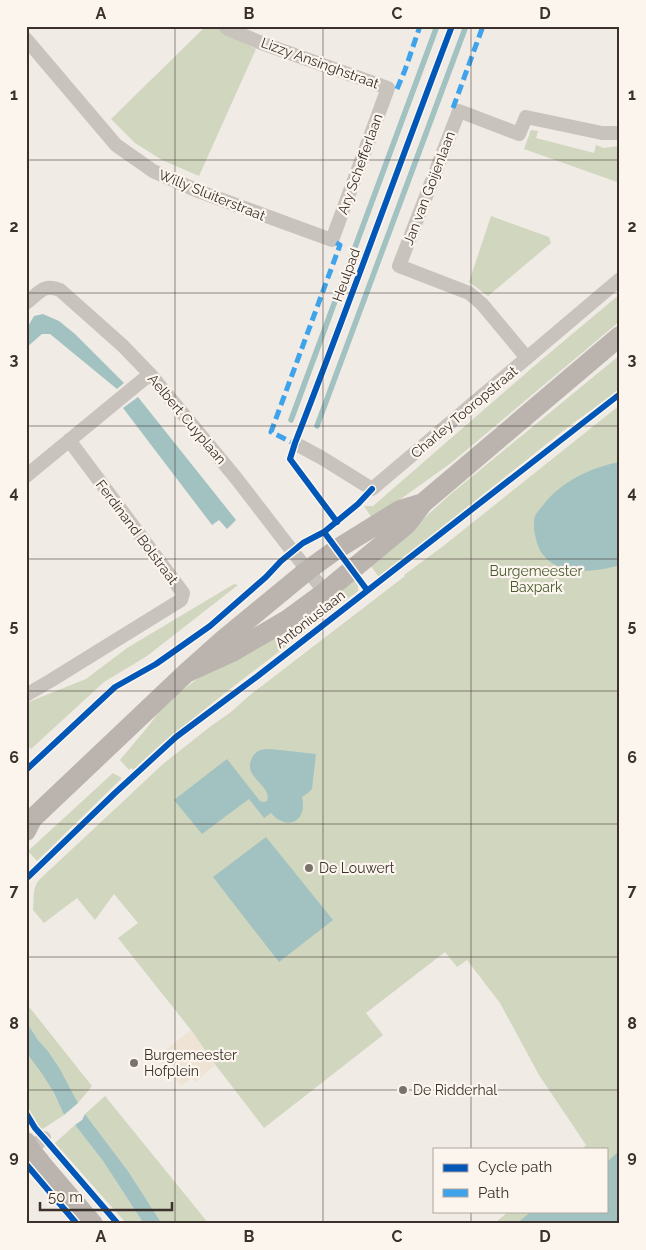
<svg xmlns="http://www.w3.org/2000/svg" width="646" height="1250" font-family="Raleway,sans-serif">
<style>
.green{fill:#d1d6bf}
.plaza{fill:#eee3d5}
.water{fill:#a1c2c1}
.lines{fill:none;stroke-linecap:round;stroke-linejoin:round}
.stream{stroke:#a1c2c1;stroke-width:5.5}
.street{stroke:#c9c3be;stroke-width:14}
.secondary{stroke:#bab3ae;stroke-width:20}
.quiet{stroke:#3fa3eb;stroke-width:5;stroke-dasharray:10 5;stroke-linecap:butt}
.cycleway-casing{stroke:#fbf5ee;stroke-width:9}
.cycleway{stroke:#0057b8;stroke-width:6}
.grid{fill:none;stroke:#3b302b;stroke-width:1;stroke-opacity:0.55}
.poi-dot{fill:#7a716c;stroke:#fbf5ee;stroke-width:2}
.labels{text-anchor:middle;stroke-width:4.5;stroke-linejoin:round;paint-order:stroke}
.street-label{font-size:14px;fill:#3b302b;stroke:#fbf5ee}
.park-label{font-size:14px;fill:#4a5a2e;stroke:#fbf5ee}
.poi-label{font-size:14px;fill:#3b302b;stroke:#fbf5ee;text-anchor:start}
.neatline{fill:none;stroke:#3b302b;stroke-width:2}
.grid-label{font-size:16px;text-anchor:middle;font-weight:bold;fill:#3b302b}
</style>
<rect width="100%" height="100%" fill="#f0ebe5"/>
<path class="green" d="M206,26H217L224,32L256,49L199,176L162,160L135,143L111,119Z
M531,130L538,131L536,138L594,153L596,145L604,148L619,146V153L620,154V183L524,149Z
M491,216L549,237L551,243L488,296L469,282Z
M620,294V321L451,463L377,516L372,518L364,506H373L540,361Z
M620,355V389L568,427L379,577L371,566L452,493Z
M620,405V1224H494L509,1211H607V1149H582L586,1145L539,1075L500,1003L467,960L457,967L445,952L366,1013L383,1035L264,1128L214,1063L191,1030L118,938L138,923L114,894L95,920L77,898L44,923L33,910C34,900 32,888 39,880L163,764L211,726L231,712L250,695L405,576L404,575L442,547Z
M352,577L358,585V591L230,689L160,745L133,770L131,768L129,770L120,760L146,729L166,703L206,672Z
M234,584L238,585L147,656L104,682L31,749L26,744V703L86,679L127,648Z
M113,773L122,778L37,861L28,851Z
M26,1003L92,1086L78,1103L60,1069L48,1051L38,1040L29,1026L26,1028Z
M26,1052C42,1067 55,1095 64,1115L41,1130L33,1121L26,1107Z
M105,1096L209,1224H162L128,1171L85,1114Z
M75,1125L103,1161L144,1224H127L55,1143Z"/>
<path class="plaza" d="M191,1030L215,1065L195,1082L192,1078L181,1086L157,1057Z"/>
<path class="water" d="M43,314L59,321L75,334L124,383L117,389L50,334H42L26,348V330L34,316Z
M138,397L236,520L227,529L219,520L212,525L123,408Z
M620,462V565C591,574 544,577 536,539C534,531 533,524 535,516C537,512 541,508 544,504C562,481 592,467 620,462Z
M270,749L316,754L312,789L308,793L302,797C308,821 287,832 271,813L264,818L249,799L202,834L174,800L227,759L260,801L264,802L267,801C273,784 240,778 253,756C257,750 263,749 270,749Z
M266,837L333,920L279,962L213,877Z
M29,1026L38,1040L48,1051L60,1069L78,1103L64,1115L54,1093L43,1075L26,1052V1028Z
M85,1114L128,1171L162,1224H144L103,1161L75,1125L82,1120Z
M620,1150V1224H516L532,1211H607V1162Z"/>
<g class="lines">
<path class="stream" d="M291,420L437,26
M317,426L466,26"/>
<path class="street" d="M26,39L116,145L153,171L198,191L332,240L388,88L264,44L228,29L225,26
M26,303C39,293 44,283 60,290L123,346L150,374L236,478L293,552L325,592
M527,358L482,304L469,293L399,266L459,111L519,134L526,117L602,133H620
M300,446L322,458L372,489L620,279
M26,476L150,374
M26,695L50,681L181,600L183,593L69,440
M26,1150L38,1143L44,1138"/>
<path class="secondary" d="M186,673L232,652L287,620L325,592L407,524L423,503L620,336
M26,831L32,819L186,673L223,640L308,570L337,549L400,510L423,503
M26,1142L29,1148L45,1168L93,1224"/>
<path class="quiet" d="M397,89L405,70L420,26
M453,108L483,26
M299,446L271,432L340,245L332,240"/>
<defs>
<path id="cycleway" d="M337,522L290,459L295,443C349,305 399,165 452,26
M324,532L367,590
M26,770L115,687L156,664L210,626L266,577L281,561L303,543L324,532L358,504L372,489
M28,877L115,793L176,737L259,675L620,394
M26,1113L35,1128L44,1138L118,1224
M26,1164L77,1224"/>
</defs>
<use href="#cycleway" class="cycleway-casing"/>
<use href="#cycleway" class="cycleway"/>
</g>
<path class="grid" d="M175,26V1224M323,26V1224M471,26V1149M26,160H620M26,293H620M26,426H620M26,559H620M26,691H620M26,824H620M26,957H620M26,1090H620M471,1211V1224"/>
<g class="poi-dot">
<circle cx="309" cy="868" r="5"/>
<circle cx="134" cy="1063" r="5"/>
<circle cx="403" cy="1090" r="5"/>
</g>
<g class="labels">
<g class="street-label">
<text transform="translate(320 63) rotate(20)" y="5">Lizzy Ansinghstraat</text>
<text transform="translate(360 164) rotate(-70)" y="5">Ary Schefferlaan</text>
<text transform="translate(429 188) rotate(-69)" y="5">Jan van Goijenlaan</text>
<text transform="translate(212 195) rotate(22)" y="5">Willy Sluiterstraat</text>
<text transform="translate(346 275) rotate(-70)" y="5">Heulpad</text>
<text transform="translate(464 412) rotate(-40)" y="5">Charley Tooropstraat</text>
<text transform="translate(187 419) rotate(50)" y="5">Aelbert Cuyplaan</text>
<text transform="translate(137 532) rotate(53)" y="5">Ferdinand Bolstraat</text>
<text transform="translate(310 619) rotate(-38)" y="5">Antoniuslaan</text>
</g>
<g class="park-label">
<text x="536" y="576">Burgemeester<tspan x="536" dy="16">Baxpark</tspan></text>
</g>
<g class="poi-label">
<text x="319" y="873">De Louwert</text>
<text x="144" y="1060">Burgemeester<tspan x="144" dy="16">Hofplein</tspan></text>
<text x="413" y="1095">De Ridderhal</text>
</g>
</g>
<rect width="646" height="1250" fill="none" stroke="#fbf5ee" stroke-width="55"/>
<rect x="433" y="1148" width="175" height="65" fill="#fbf5ee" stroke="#aea6a0"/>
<rect x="443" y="1164" width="25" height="8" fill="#0057b8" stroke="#aea6a0"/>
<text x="478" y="1172" font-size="15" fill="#3b302b">Cycle path</text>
<rect x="443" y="1189" width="25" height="8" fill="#3fa3eb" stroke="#aea6a0"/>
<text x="478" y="1198" font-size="15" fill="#3b302b">Path</text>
<path d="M40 1202v8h132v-8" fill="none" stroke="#3b302b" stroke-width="2.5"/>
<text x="48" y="1202" font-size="15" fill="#3b302b" stroke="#fbf5ee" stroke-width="4" paint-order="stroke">50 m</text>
<rect x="28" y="28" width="590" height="1194" class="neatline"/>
<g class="grid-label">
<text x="101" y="19">A</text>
<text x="249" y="19">B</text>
<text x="397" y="19">C</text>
<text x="545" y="19">D</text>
<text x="14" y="100">1</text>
<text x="632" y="100">1</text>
<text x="14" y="232">2</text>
<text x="632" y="232">2</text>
<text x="14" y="365">3</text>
<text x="632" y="365">3</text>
<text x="14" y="498">4</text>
<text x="632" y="498">4</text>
<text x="14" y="631">5</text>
<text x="632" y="631">5</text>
<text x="14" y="763">6</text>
<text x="632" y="763">6</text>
<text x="14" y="896">7</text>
<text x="632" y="896">7</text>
<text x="14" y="1029">8</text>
<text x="632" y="1029">8</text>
<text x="14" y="1162">9</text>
<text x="632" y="1162">9</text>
<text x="101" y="1242">A</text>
<text x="249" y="1242">B</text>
<text x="397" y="1242">C</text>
<text x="545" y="1242">D</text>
</g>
</svg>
